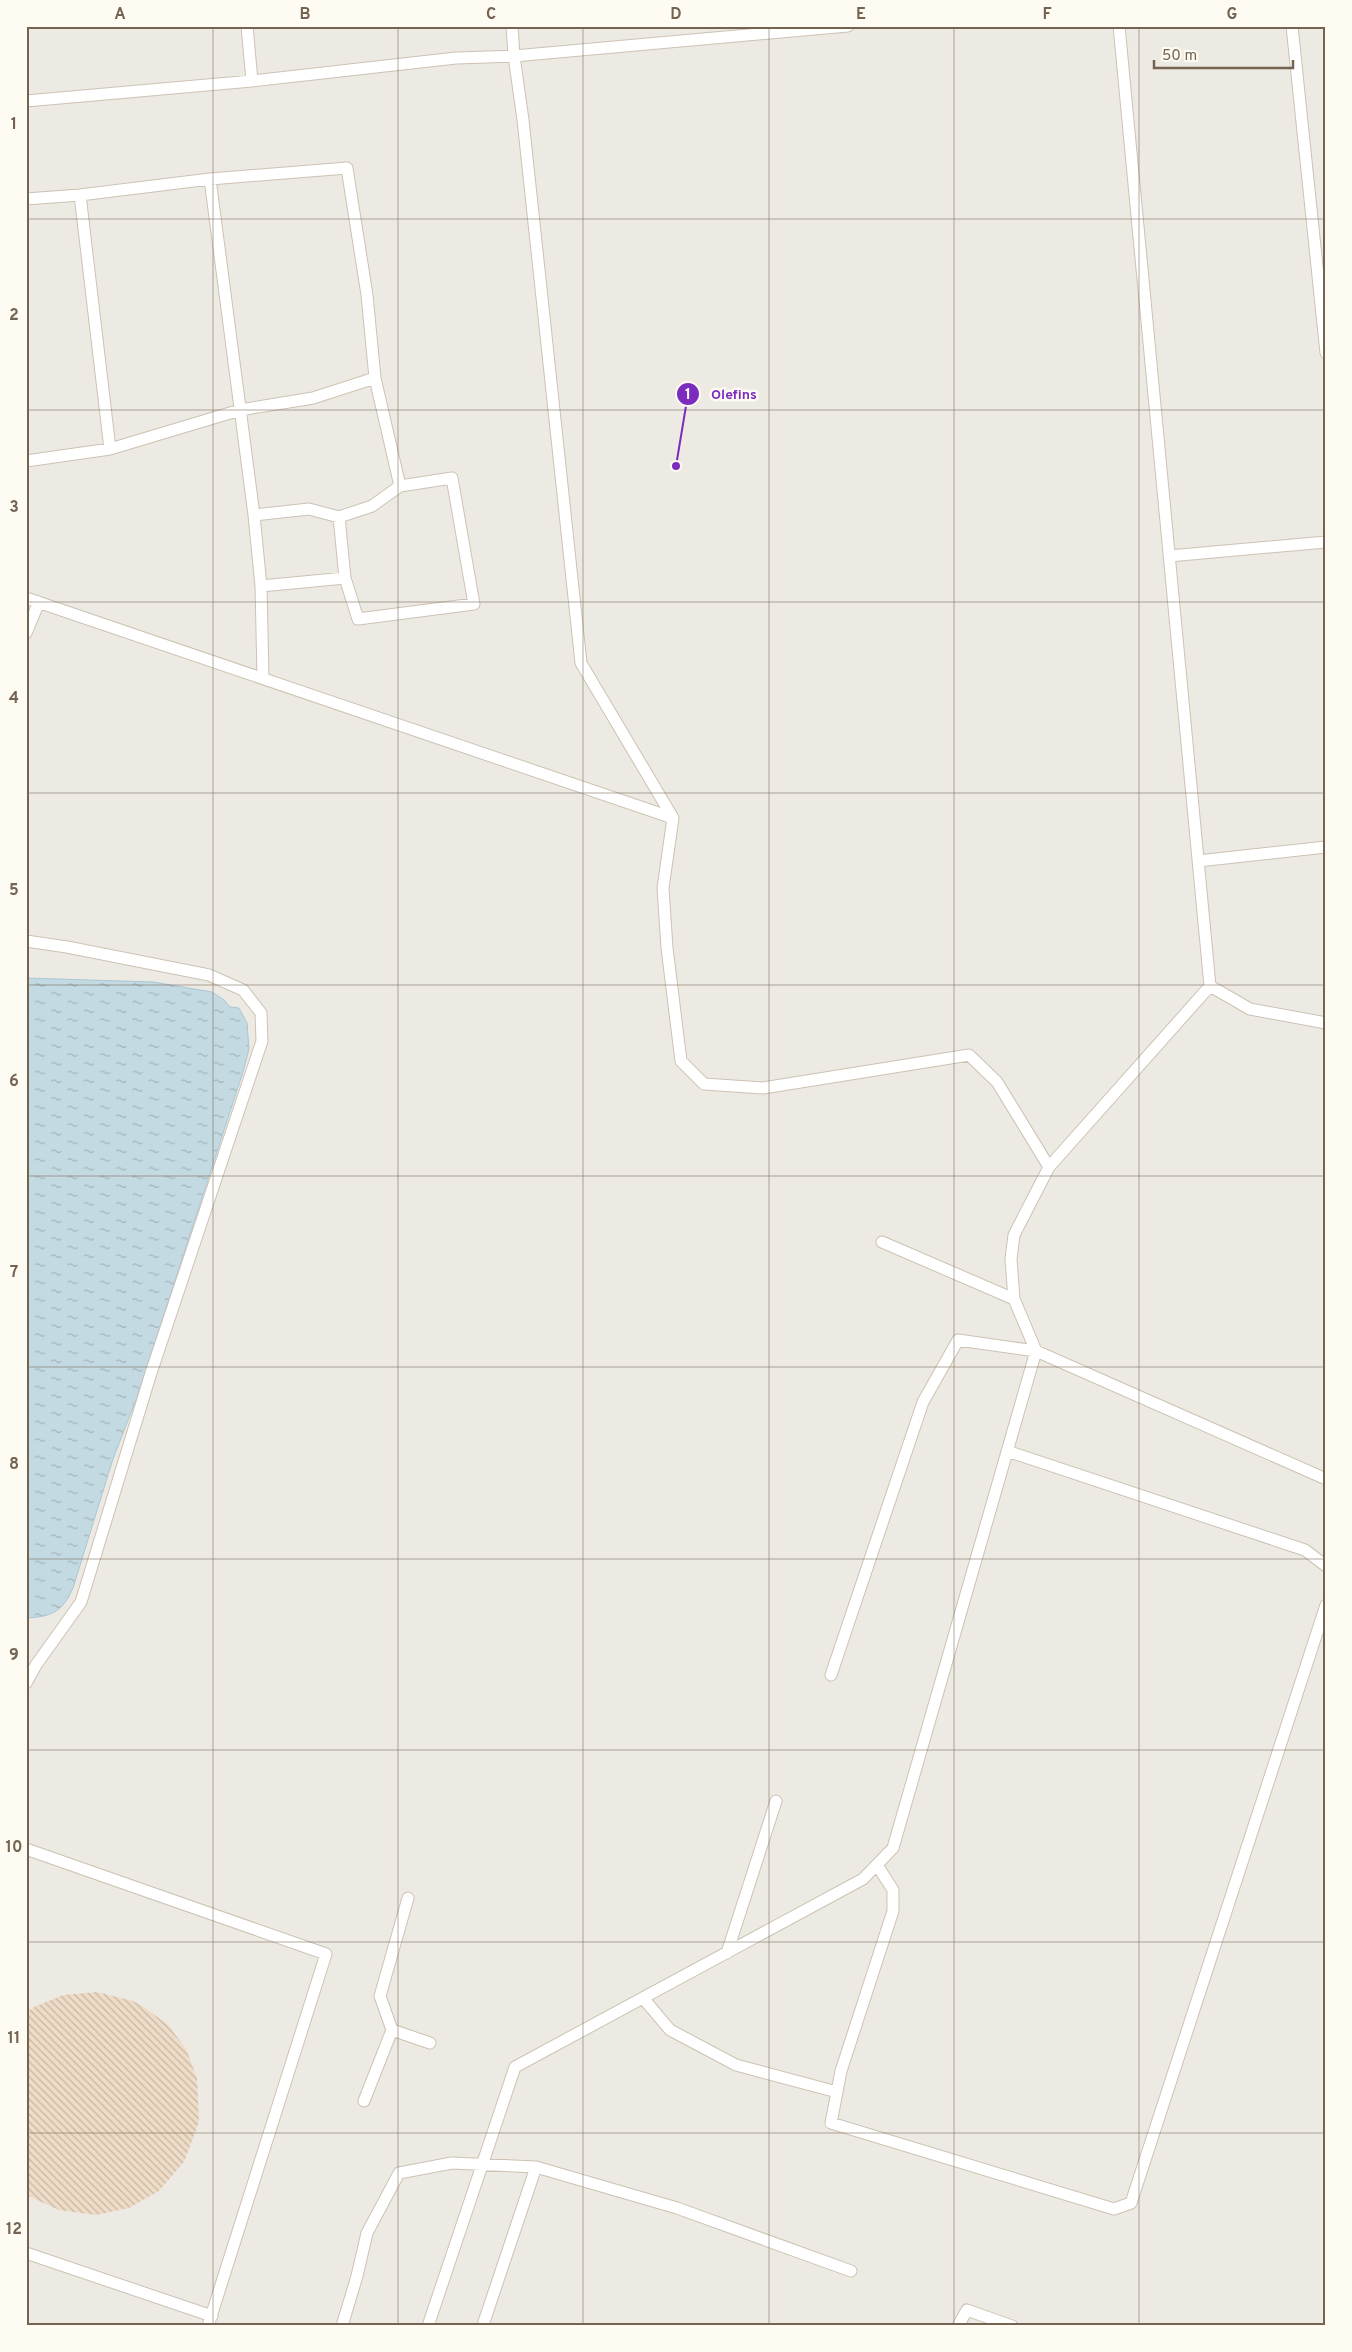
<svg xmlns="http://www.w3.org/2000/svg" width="1352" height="2352" font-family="Overpass,sans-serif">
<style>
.industrial{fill:#edeae4}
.water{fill:url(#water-ripples);stroke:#aac7d4}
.building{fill:url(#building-back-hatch)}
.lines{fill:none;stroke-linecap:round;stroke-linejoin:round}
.service-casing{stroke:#cdc2b3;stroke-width:13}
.service{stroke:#fff;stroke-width:11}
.grid{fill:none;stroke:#746351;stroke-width:1;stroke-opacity:0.55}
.leader{fill:none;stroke:#7b2cbf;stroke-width:2}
.callout-dot{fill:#7b2cbf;stroke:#fefbf3;stroke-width:2}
.mark-label{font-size:15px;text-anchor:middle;font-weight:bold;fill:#fff}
.callout-label{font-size:14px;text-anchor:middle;font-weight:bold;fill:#7b2cbf;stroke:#fefbf3;stroke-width:5;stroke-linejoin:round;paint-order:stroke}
.neatline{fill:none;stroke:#746351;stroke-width:2}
.grid-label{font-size:16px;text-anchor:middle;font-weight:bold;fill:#746351}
</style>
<defs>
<pattern id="water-ripples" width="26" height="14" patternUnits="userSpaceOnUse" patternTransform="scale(1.25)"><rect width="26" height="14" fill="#c3dae3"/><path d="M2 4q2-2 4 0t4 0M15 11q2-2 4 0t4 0" fill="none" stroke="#a3b4ba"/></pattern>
<pattern id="building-back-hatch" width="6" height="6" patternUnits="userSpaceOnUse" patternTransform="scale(1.25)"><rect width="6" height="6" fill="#eedcc7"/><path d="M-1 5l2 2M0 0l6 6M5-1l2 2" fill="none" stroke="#c5b6a4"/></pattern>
</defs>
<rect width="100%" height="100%" fill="#fbf8ed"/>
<path class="industrial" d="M26,26H1326V2326H26Z"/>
<path class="water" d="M26,978L153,982L212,992L224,1000L230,1007L239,1008L247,1023L249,1049L243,1072L137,1397L113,1459L73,1588C63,1611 52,1617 26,1618Z"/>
<path class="building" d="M97,1992L133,2001L144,2007L168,2025L186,2049L197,2078L199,2122L184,2162L159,2191L129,2208L96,2215L59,2210L26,2195V2013L34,2007L63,1995Z"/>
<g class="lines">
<defs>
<path id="service" d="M247,26L252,81
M512,26L514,56L848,26
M1119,26L1210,986L1250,1009L1326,1023
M1292,26L1326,353
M26,101L252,81L456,58L514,56L523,120L581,663L673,818L663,888L667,948L681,1061L704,1084L763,1088L969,1055L997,1082L1049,1167L1014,1235L1011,1259L1014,1299L1036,1351L893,1848L863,1879L515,2067L428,2326
M210,179L254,515L261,586L263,677
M80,195L110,449
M26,199L80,195L210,179L347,168L367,295L375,378L400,486
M26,461L110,449L240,410L313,398L375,378
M254,515L309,509L339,517L372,506L400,486L452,478L474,604L358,619L345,578L339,517
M1169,556L1326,542
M261,586L345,578
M26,598L673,818
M26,633L39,602
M1198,861L1326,847
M26,941L67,947L209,975L243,990L261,1013L262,1041L151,1373L81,1602L36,1665L26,1683
M1049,1167L1210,986
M882,1242L1014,1299
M1007,1451L1305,1550L1326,1566
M831,1675L923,1402L958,1340L1036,1351L1326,1479
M26,1849L326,1954L208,2326
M877,1865L893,1890V1911L841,2071L831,2123L1114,2209L1131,2203L1326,1605
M727,1953L776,1801
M643,1998L670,2030L736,2065L837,2092
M392,2030L430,2043
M364,2101L392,2030L380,1996L408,1898
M26,2253L212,2316
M484,2322L536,2167
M342,2326L357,2276L367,2233L399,2173L452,2163L536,2167L677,2208L851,2271
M958,2326L967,2310L1012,2326"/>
</defs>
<use href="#service" class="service-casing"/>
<use href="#service" class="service"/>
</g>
<path class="grid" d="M213,26V2326M398,26V2326M583,26V2326M769,26V2326M954,26V2326M1139,26V2326M26,219H1326M26,410H1326M26,602H1326M26,793H1326M26,985H1326M26,1176H1326M26,1367H1326M26,1559H1326M26,1750H1326M26,1942H1326M26,2133H1326"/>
<path class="leader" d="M676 466L688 394"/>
<g class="callout-dot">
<circle cx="676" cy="466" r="5"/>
<circle cx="688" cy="394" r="12"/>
</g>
<g class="mark-label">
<text x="688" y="399">1</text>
</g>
<g class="callout-label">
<text x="734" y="399">Olefins</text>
</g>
<rect width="1352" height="2352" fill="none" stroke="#fefbf3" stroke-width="55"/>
<path d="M1154 60v8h139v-8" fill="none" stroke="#746351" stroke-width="2.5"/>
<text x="1162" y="60" font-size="15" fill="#746351" stroke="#fefbf3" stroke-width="4" paint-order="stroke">50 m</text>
<rect x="28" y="28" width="1296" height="2296" class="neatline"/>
<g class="grid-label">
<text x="120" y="19">A</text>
<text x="305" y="19">B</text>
<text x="491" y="19">C</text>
<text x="676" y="19">D</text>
<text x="861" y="19">E</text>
<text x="1047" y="19">F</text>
<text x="1232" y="19">G</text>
<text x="14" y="129">1</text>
<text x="14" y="320">2</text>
<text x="14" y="512">3</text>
<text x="14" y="703">4</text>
<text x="14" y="895">5</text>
<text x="14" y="1086">6</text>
<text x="14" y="1277">7</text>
<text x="14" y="1469">8</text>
<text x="14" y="1660">9</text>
<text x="14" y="1852">10</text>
<text x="14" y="2043">11</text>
<text x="14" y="2234">12</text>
</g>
</svg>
